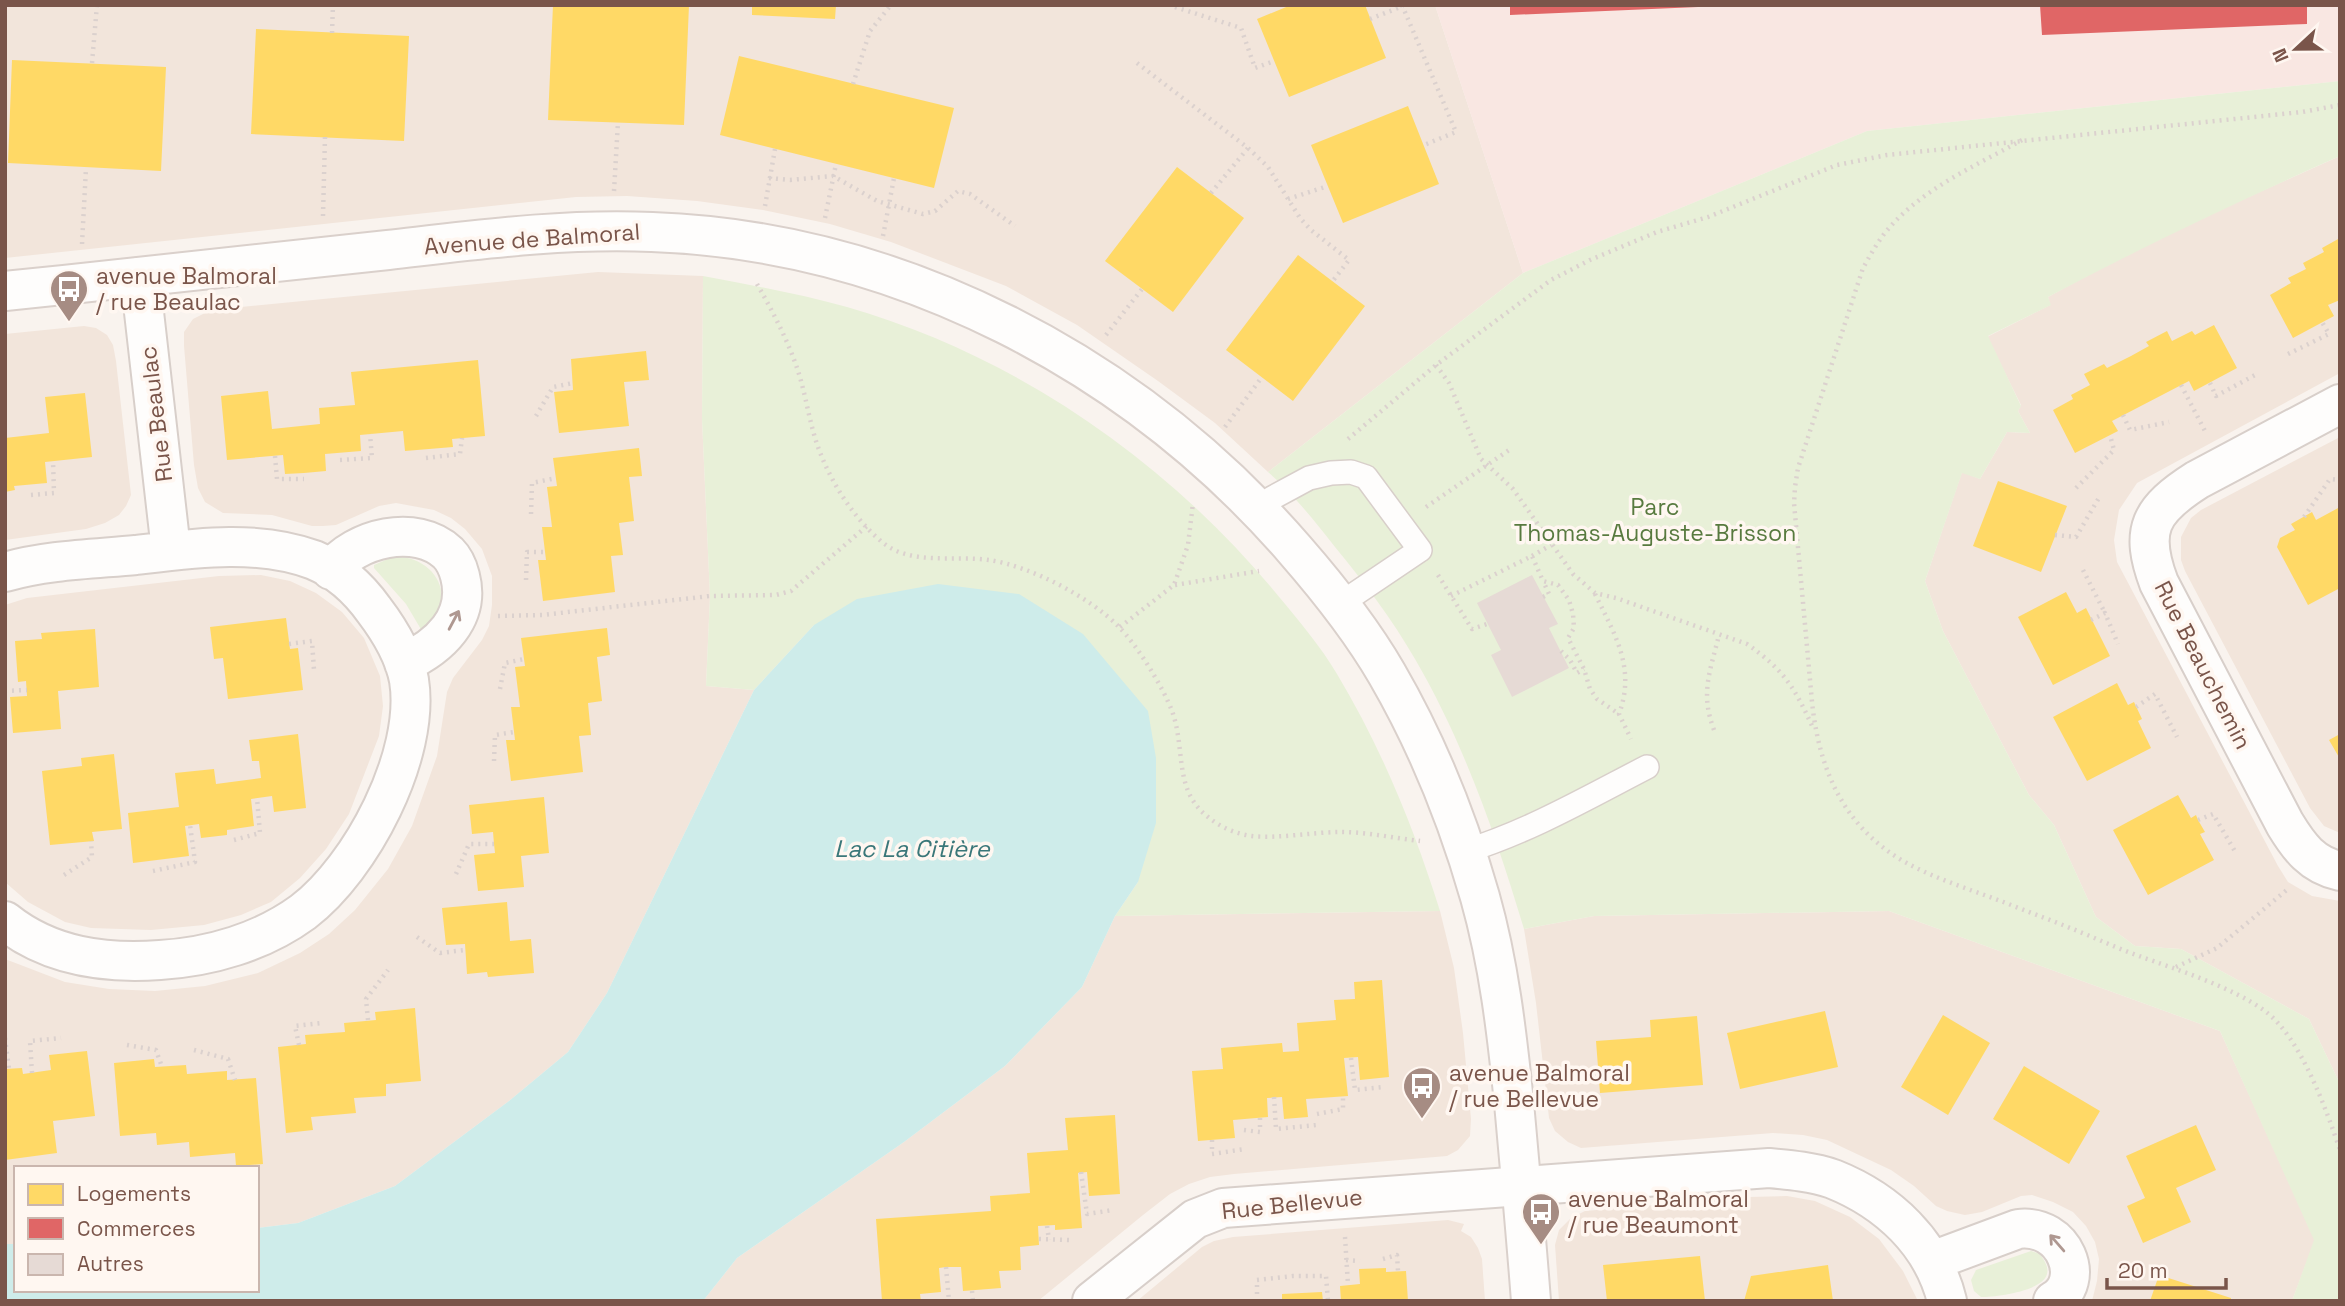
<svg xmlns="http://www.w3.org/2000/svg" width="2345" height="1306" font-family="'Space Grotesk',sans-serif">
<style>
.residential{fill:#f2e5db}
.commercial{fill:#f9e7e2}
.green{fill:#e8f0d8}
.water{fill:#ceecea}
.homes{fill:#ffd966}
.shops{fill:#e06666}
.building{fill:#e6dad5}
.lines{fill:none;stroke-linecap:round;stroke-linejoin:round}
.lane-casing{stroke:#d8cfca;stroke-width:26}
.street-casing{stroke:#d8cfca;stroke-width:42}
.secondary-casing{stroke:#dad0cb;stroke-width:42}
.path{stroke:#dbd1ce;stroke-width:4.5;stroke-dasharray:2 5;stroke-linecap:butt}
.lane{stroke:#fefdfc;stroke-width:23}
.street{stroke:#fefdfc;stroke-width:38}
.secondary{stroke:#fefdfc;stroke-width:38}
.oneway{stroke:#af9891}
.labels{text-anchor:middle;stroke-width:7;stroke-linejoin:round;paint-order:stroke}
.street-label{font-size:23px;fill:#7a554a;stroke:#fff7f1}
.poi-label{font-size:23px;fill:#7a554a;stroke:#fff7f1;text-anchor:start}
.park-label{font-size:23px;fill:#587a3f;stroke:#fff7f1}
.water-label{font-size:24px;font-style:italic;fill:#3a7779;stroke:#fff7f1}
</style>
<rect width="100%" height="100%" fill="#f9f3ee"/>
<path class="residential" d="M5,5H1435L1523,273L1268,472L1215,423L1158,381L1077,325L1006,286L891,242L830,224L763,210L697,201L627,196L576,197L5,258Z
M2340,156V373L2137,483L2119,510L2114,540L2117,562L2278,866L2288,882L2312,896L2340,901V1084L2309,1019L2181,949L2135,946L2096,917L2054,825L2029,795L1943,631L1925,581L1962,472L1980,479L2007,432L2030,433L2018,411L2021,405L1987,337L2050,305L2048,297L2090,274L2197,220Z
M598,272L703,276L702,419L710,596L706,686L754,690L607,993L568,1052L509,1101L395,1186L298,1223L257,1228V1168H16V1244H5V959L65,982L109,989L155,991L205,986L258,973L300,953L329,934L355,910L388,869L412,826L437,756L447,692L453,678L482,640L489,626L492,605V576L482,549L465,529L451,518L434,510L396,503L379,506L336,525L323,526H312L272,515L223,513L205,502L198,488L194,465L184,346V332L193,319L211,310Z
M84,326L96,328L107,335L113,345L116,361L131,495L126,506L119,515L105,523L86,529L5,540V334Z
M2340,437V833L2324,826L2310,808L2185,571L2181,560V537L2191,518L2201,510Z
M261,575L290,581L316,593L342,612L364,638L380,676L383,706L379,736L349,814L326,849L300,878L271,902L241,915L204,925L151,930L91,928L65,922L28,902L5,882V605L27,598L219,576Z
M1440,911L1454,968L1463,1033L1471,1119L1470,1136L1458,1150L1447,1156L1234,1174L1210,1177L1189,1184L1170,1194L1143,1215L1038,1301H703L737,1258L904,1142L1005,1066L1082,987L1115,916Z
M1889,911L2220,1031L2315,1240L2292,1301H2092L2097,1281L2099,1259L2095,1242L2086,1226L2073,1212L2053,1202L2032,1195L2021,1196L1982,1212L1965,1215L1947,1211L1936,1206L1914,1186L1891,1170L1827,1140L1803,1135L1773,1133L1581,1148L1568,1142L1555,1131L1549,1118L1536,1003L1524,929L1594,916Z
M1787,1196L1815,1201L1850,1217L1879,1239L1903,1271L1918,1301H1559L1555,1245L1559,1230L1571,1218L1585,1211L1749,1197Z
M1448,1220L1464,1224L1461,1231L1471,1237L1478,1248L1482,1259L1485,1301H1137L1202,1247L1214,1241L1233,1237Z"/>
<path class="commercial" d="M1435,5H2340V81L1867,131L1523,273Z"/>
<path class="green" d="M2340,81V156C2241,200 2144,246 2048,297L2051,305L1988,336L2021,406L2018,411L2030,433L2007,432L1980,479L1962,473L1925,581L1943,631L2029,795L2054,825L2096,917L2135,946L2181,949L2309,1019L2340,1084V1301H2292L2314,1240L2220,1031L1889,911L1594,916L1524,929C1496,836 1464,743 1415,659C1392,619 1364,582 1335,547C1314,520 1293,494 1268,472L1523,273L1867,131Z
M703,276C751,285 800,294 847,307C1017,356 1169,462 1280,598C1300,622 1321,647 1337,674C1382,749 1414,828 1440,911L1115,916L1138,882L814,625L754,690L706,686L710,596L702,419Z
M395,556C440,558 459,603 422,631L406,604L374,568V565Z
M2031,1251L2040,1254C2044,1260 2049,1267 2047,1274C2043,1291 1996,1297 1981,1297L1974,1291L1971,1280L1976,1270Z"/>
<path class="water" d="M938,584L1019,594L1083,634L1148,711L1156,758V823L1138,882L1115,916L1082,987L1005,1066L904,1142L737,1258L703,1301H5V1244H16V1290H257V1228L298,1223L395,1186L509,1101L568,1052L607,993L754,690L814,625L857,599Z"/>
<path class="homes" d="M553,5H689L684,125L548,120Z
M752,5H836L835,19L752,15Z
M1291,5H1365L1386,58L1289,97L1257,19Z
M256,29L409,36L404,141L251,134Z
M739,56L954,108L934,188L720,135Z
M12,60L166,67L161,171L8,163Z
M1408,106L1439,184L1343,223L1311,145Z
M1177,167L1244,218L1173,312L1105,261Z
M2340,238V300L2328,305L2334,316L2293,338L2270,295L2291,283L2288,278L2306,269L2303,263L2324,252L2322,248Z
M1298,255L1365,306L1293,401L1226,350Z
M2214,325L2237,368L2194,391L2189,381L2112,421L2118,431L2075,453L2053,410L2073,399L2071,395L2090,385L2084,374L2104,364L2107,368L2131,356L2149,346L2146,342L2167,331L2172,341L2192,331L2195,335Z
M646,351L649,380L624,382L629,426L559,433L554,392L573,390L571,359Z
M478,360L485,436L452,439L453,447L405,451L403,431L360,435L361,451L325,454L326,471L304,473L285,474L283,455L227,460L221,396L268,391L272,429L320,424L319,408L355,405L351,372Z
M85,393L92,457L45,462L47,483L14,486L15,490L5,492V438L49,433L45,397Z
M639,448L642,476L629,477L634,521L619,523L623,555L611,556L615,592L543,601L538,560H546L542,527H552L547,487L557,486L553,458Z
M1998,481L2067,506L2041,572L1973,546Z
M2340,507V588L2308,605L2277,547L2280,538L2295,530L2291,524L2312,512L2316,520Z
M2066,592L2077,613L2086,608L2110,656L2053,685L2018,617Z
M286,618L290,649L298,648L303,690L228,699L223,658L214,659L210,627Z
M607,628L610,655L597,657L602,701L588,703L591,735L579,736L583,772L511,781L506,740H515L511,707H520L515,667L525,666L521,638Z
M95,629L99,687L58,691L61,729L13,733L10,697L27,696L26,681L18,682L15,641L42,639L41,633Z
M2117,683L2128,705L2134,702L2142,719L2138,721L2151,748L2087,781L2053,717Z
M298,734L306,808L274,812L272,796L251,799L254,826L227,830V835L201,838L199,824L185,826L189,856L133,863L128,813L179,807L175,773L214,769L216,784L261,778L259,761H252L249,740Z
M2340,734V759L2329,740Z
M114,754L122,829L92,832L94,841L50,845L42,771L82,766L81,758Z
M2178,795L2191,818L2196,815L2198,820L2205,832L2200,834L2214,860L2148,895L2113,830Z
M544,797L549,853L521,856L524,887L478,891L474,855L495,853L494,844L493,832L472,834L469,805Z
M507,902L510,941L531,939L534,973L488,977L487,972L467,974L465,944L446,945L442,908Z
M1382,980L1389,1077L1360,1080L1358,1057L1344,1058L1348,1096L1306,1099L1308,1117L1284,1119L1282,1097L1267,1098L1268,1117L1233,1120L1235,1138L1198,1141L1192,1071L1223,1069L1221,1048L1282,1043L1283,1052L1299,1051L1297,1023L1336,1020L1334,1000L1355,999L1354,982Z
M415,1008L421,1081L386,1084V1096L354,1098L356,1113L311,1117L313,1130L286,1133L278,1047L306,1044L305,1035L345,1032L344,1023L376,1020L375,1012Z
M1825,1011L1838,1067L1740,1089L1727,1033Z
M1943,1015L1990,1043L1948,1115L1901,1087Z
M1697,1016L1703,1085L1600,1093L1596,1041L1651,1037L1650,1020Z
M87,1051L95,1116L53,1121L57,1153L5,1160V1069L22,1068L23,1074L51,1070L49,1055Z
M154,1059L155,1067L186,1065L187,1074L227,1071V1080L256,1078L263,1164L236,1166L235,1153L190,1157L189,1142L157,1145L156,1133L120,1136L114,1063Z
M2024,1066L2100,1111L2069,1164L1993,1119Z
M1115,1115L1120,1194L1089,1196L1087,1172L1078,1173L1082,1228L1055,1230V1225L1038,1226L1039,1245L1020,1247L1021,1270L999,1271L1001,1288L963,1291L961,1267H946L939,1268L941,1292L920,1294L921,1301H882L876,1219L991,1211L990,1196L1030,1193L1027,1153L1068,1150L1065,1118Z
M2196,1125L2216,1170L2176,1188L2191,1222L2143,1243L2127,1206L2145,1198L2126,1156Z
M1700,1256L1705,1301H1607L1603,1265Z
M1828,1265L1833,1301H1744L1751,1276Z
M1386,1268V1272L1406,1271L1408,1301H1341L1340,1286L1360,1284L1359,1269Z
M2159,1275L2231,1298V1301H2150Z
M1322,1292L1323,1301H1282V1294Z"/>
<path class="shops" d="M1510,5H1698V7L1510,15Z
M2040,5H2307V24L2042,35Z"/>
<path class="building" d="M1532,575L1558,624L1549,628L1569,668L1512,697L1491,655L1501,650L1477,603Z"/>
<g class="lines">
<defs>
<path id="lane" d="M1260,511L1272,498L1309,478L1331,473L1351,472L1366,477L1420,550L1340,604
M1466,851C1530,831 1587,798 1647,767"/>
<path id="street" d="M140,277L171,550
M2340,404L2197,480C2150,510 2139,530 2159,583L2285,824C2299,847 2312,865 2340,871
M331,570C355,538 416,523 448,553C454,559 458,568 460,576C471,618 439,647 404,663
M5,572C47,560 93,559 136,555C194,548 258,539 314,560C338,570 359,589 374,610C390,631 404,654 409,680C421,755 361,868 303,912C262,942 210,957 160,960C105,964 50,957 5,921
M1932,1261L2018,1229C2065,1223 2088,1282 2053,1301
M1092,1301L1195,1219L1223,1208L1769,1168C1791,1170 1813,1172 1833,1179C1888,1201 1933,1243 1947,1301"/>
<path id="secondary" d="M5,291C133,278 261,263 388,250C476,240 564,228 652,232C900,241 1134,364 1295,550C1329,589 1361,629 1387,674C1427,743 1458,820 1480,897C1499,964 1507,1034 1514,1103C1520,1169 1526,1235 1531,1301"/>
</defs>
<use href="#lane" class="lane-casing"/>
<use href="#street" class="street-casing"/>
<use href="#secondary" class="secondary-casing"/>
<path class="path" d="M1402,5L1456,132L1424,145
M1175,7L1241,28L1255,68L1274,61
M1370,19L1403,6
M332,33L333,5
M92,63L97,5
M1137,63L1248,148L1268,167L1300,218L1311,230L1349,260L1332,282
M853,84L870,31L891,5
M2022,140C1977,165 1924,188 1890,227C1879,239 1871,254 1863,268L1798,468L1795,487L1794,503L1812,702C1819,768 1842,825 1903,861C1935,879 1972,890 2006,903C2031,913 2056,922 2080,932C2100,940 2119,949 2139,956C2178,970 2232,987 2265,1011C2301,1038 2326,1109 2340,1150
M769,178L790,180L833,176L877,201L923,214L935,211L958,191L970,194L1015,226
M614,191L618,122
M1211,193L1248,148
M1288,199L1328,186
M765,206L775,149
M323,216L325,137
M825,218L836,164
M883,236L894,178
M82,244L86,168
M757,284C772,310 786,337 796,365C805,390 808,416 816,441C828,478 852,517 882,542C911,566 954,555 989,560C1030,566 1090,597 1119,627C1137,645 1163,687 1172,711C1186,749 1173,790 1208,817C1220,827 1236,834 1252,836C1278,839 1313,832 1341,832C1367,832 1394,838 1420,841
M1106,335L1142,289
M2288,354L2329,334L2322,322
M1436,365L1449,383L1481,459L1513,489L1573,574L1595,593L1616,598L1747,644C1784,670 1795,688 1813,728
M2210,383L2216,396L2257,374
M2181,385L2205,431
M2123,415L2130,430L2169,422
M536,416L553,387L573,383
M1225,427L1262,377
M1348,439L1436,365L1551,280L1590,260L1657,232L1708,217L1837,165L1887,155L2302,112L2340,105
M275,456L277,479H304
M426,458L460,454L462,438
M340,460L372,458L370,434
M2076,488L2114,450L2110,435
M31,495L54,493L53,461
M1426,507L1512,448
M531,514L532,483L556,478
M2304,517L2330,479L2340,480
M2055,535L2076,537L2100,496
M1532,556L1551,545
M2083,570L2105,613
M1438,575L1472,629L1487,624
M526,580L527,552H545
M1175,585L1259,571
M1595,594C1615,635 1636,668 1619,714L1631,739
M1451,596L1532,556L1543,581L1558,585L1569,600L1573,614L1574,628L1568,638L1584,669L1590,689L1597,699L1619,714
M1543,597L1549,594L1543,581
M498,616L542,615L710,596L776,595L791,591L867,526
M2091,620L2105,613L2118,644
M1120,627L1174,585L1188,545L1193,503
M289,644L312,641L314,670
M1561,651L1570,660L1577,673L1584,669
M500,689L505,663L524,659
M5,691L27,690
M2136,707L2155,694L2177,737
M1714,730C1700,693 1710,672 1719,635
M494,761L495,735L514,732
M2198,820L2213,814L2236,853
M234,840L260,833L257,798
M153,871L195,862L190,825
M456,874L469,844H494
M64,875L92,857L91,841
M417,937L440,953L465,950
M2176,967L2217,948L2288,889
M368,1020L366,999L388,970
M5,1038L9,1069
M127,1045L156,1050L162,1067
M299,1045L295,1026L321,1023
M194,1050L228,1059L235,1080
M1351,1058L1355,1090L1384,1087
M32,1073L30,1041L61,1038
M1274,1097L1276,1129L1317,1125
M1317,1114L1343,1109V1097
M1244,1130L1260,1132V1117
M1212,1140V1154L1245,1149
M1081,1172L1087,1214L1113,1210
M1047,1226L1049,1240
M1345,1237L1348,1285
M1039,1239L1069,1240
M1383,1259L1397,1255L1398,1271
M1346,1260L1360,1261
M946,1267L949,1301
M972,1291L973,1301
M1257,1301V1280L1293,1276H1326L1328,1301"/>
<use href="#lane" class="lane"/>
<use href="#street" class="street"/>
<use href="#secondary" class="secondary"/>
</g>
<defs><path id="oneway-shaft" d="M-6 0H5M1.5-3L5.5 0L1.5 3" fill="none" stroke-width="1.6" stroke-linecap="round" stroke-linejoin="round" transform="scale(1.75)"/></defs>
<g class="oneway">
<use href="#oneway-shaft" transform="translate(454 620) rotate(-62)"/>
<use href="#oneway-shaft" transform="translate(2057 1243) rotate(-131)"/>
</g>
<defs>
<symbol id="bus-pin" viewBox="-11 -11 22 30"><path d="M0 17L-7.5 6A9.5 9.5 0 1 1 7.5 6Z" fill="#a68c83" stroke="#fff7f1"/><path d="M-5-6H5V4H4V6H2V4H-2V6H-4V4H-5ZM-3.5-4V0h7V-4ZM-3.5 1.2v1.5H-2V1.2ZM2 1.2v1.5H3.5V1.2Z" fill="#fff"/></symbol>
</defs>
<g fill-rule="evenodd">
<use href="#bus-pin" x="47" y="267" width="44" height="60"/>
<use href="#bus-pin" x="1400" y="1064" width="44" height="60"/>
<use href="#bus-pin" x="1519" y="1190" width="44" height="60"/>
</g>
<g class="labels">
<g class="street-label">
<text transform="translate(532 239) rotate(-4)" y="8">Avenue de Balmoral</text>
<text transform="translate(156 414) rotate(-97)" y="8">Rue Beaulac</text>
<text transform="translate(2203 665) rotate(63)" y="8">Rue Beauchemin</text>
<text transform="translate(1292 1204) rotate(-6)" y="8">Rue Bellevue</text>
</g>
<g class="poi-label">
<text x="96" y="284">avenue Balmoral<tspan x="96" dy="26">/ rue Beaulac</tspan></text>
<text x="1449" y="1081">avenue Balmoral<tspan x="1449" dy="26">/ rue Bellevue</tspan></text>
<text x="1568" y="1207">avenue Balmoral<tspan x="1568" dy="26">/ rue Beaumont</tspan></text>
</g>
<g class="park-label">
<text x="1655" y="515">Parc<tspan x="1655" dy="26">Thomas-Auguste-Brisson</tspan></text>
</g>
<g class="water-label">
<text x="912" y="857">Lac La Citière</text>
</g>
</g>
<rect width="2345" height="1306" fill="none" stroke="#7a554a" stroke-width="14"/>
<rect x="14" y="1166" width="245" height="126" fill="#fff7f1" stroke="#cab6ae" stroke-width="2"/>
<rect x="28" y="1184" width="35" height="21" fill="#ffd966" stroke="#cab6ae" stroke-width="2"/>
<text x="77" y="1201" font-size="21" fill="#7a554a">Logements</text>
<rect x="28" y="1218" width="35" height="21" fill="#e06666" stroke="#cab6ae" stroke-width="2"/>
<text x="77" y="1236" font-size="21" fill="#7a554a">Commerces</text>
<rect x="28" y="1254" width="35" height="21" fill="#e6dad5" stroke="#cab6ae" stroke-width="2"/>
<text x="77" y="1271" font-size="21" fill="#7a554a">Autres</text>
<g transform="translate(2296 49) rotate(248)" stroke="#fff7f1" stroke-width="5" paint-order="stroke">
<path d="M0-5L12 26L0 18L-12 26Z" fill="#7a554a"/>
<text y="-10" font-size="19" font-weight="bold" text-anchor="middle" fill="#7a554a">N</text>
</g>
<path d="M2107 1278v10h119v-10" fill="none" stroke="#7a554a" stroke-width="3.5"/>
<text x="2118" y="1278" font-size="21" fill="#7a554a" stroke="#fff7f1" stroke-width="5" paint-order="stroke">20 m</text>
</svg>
